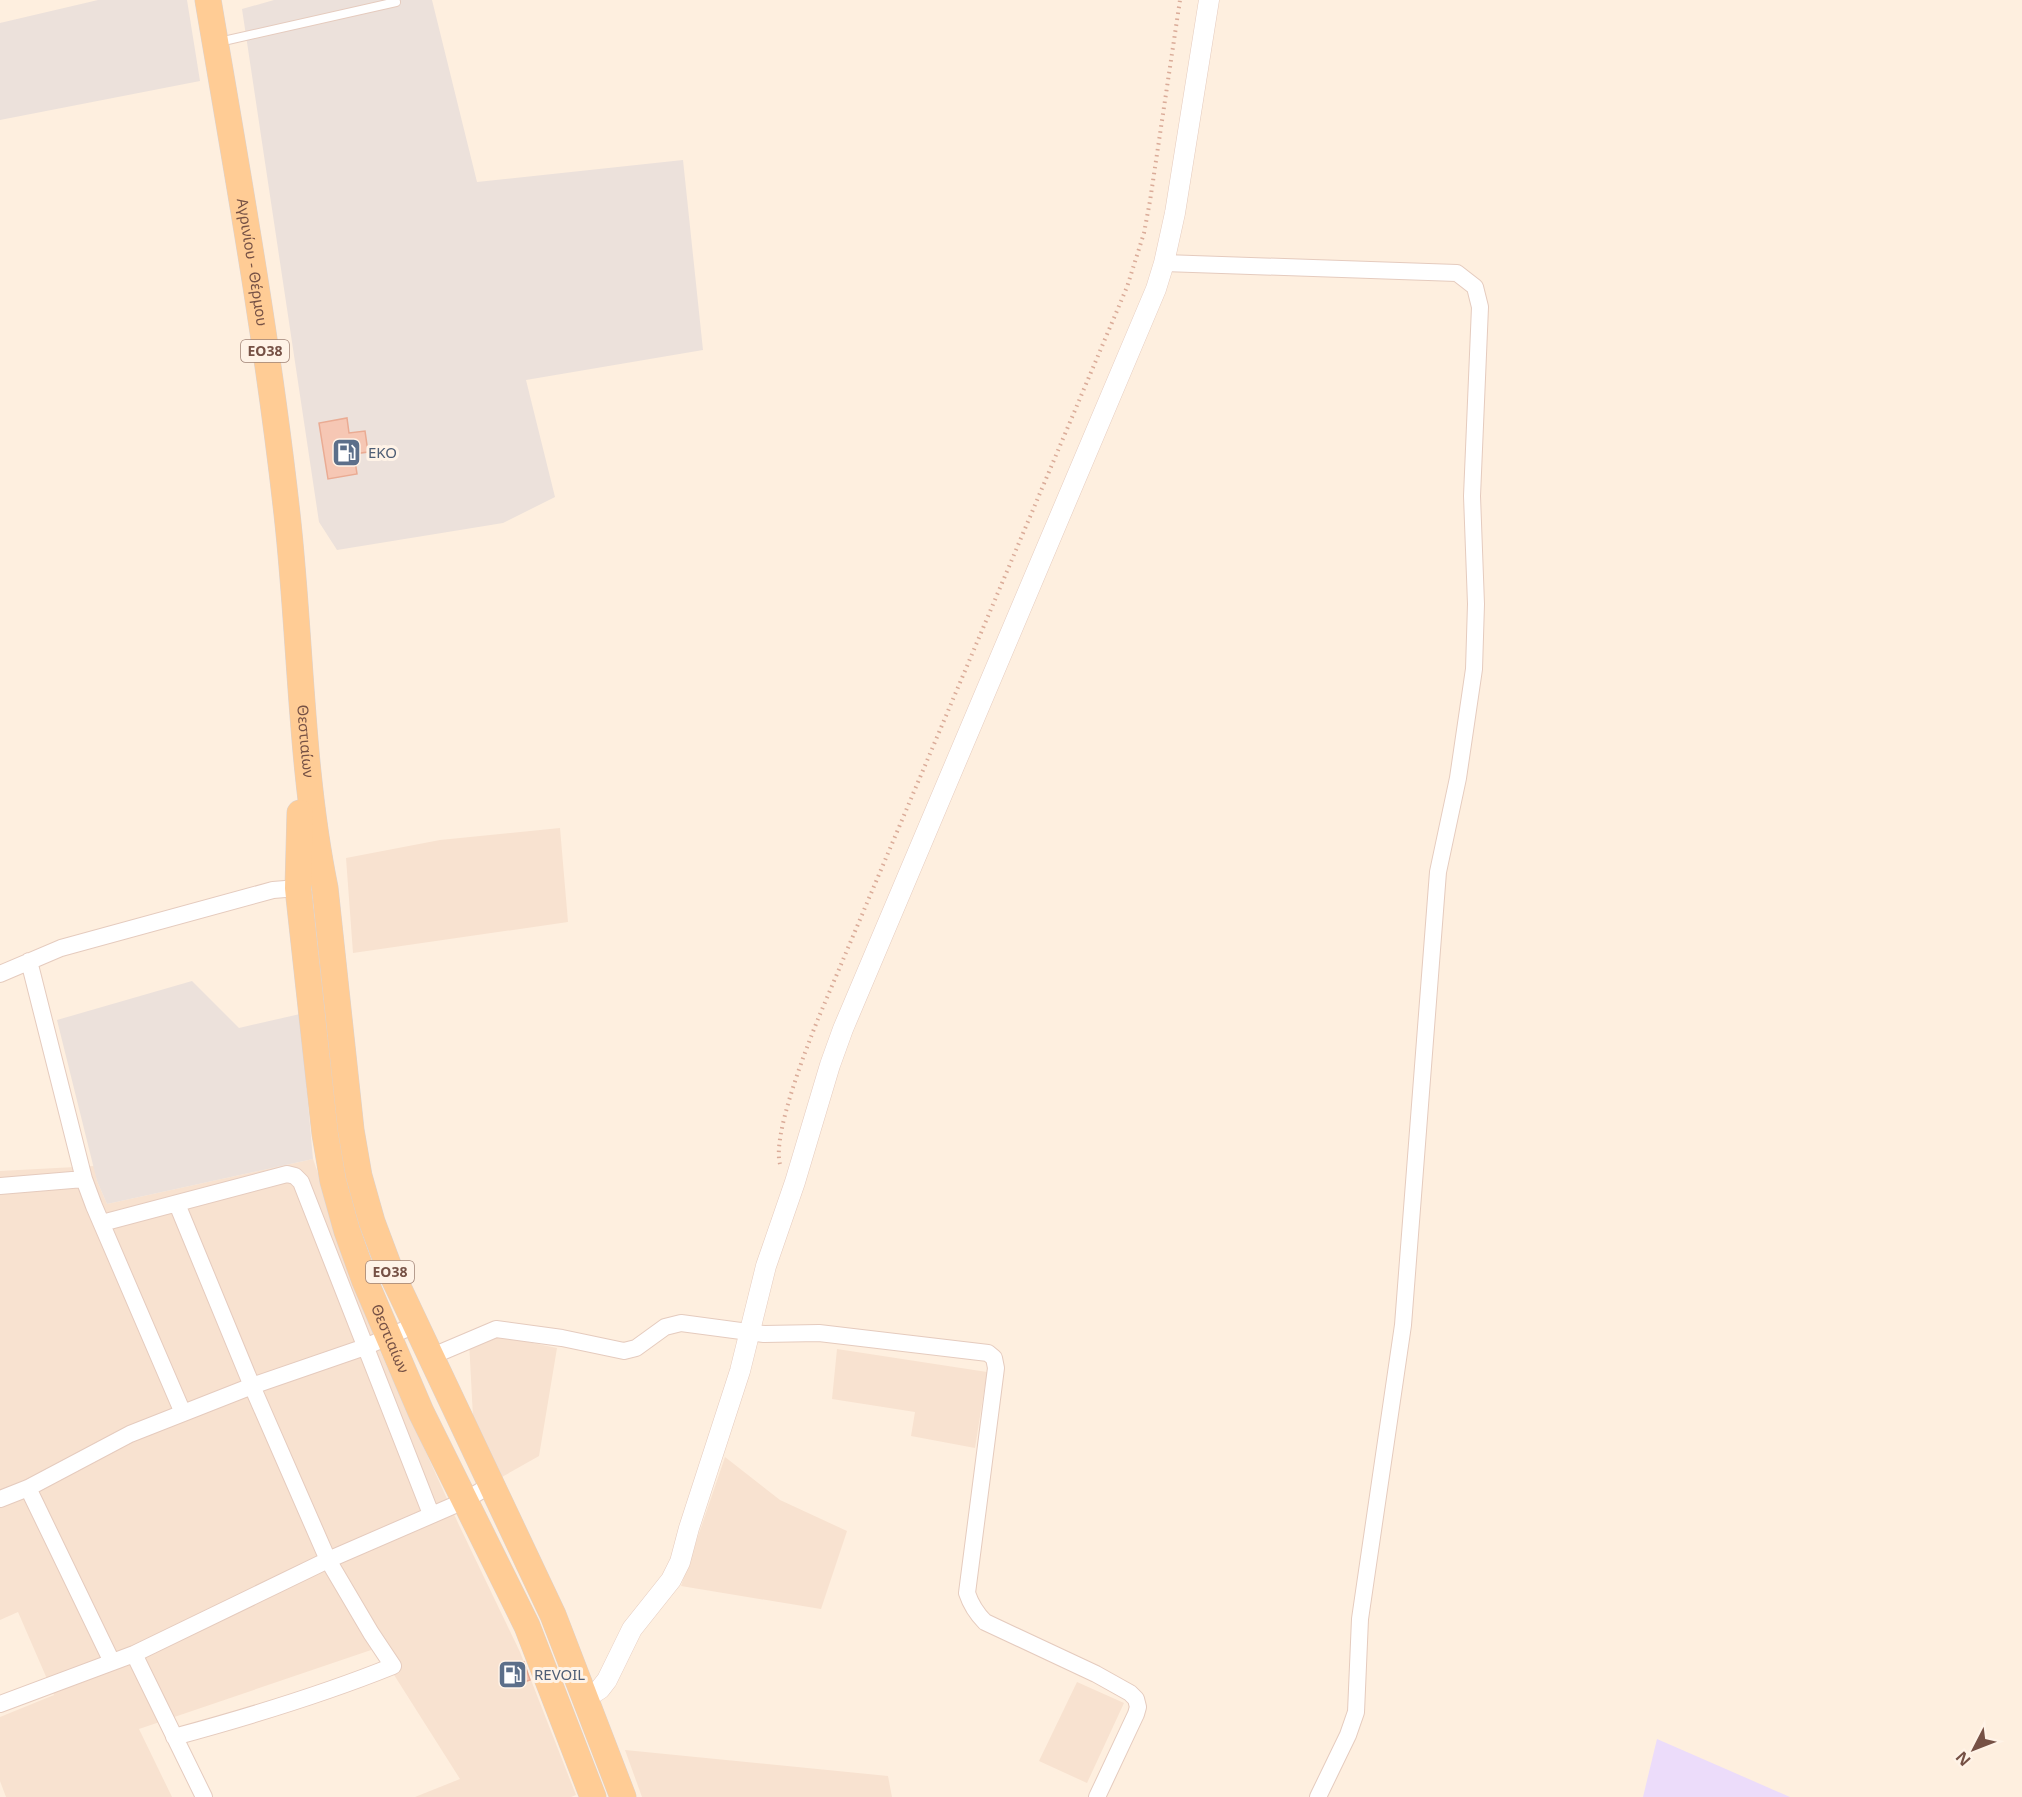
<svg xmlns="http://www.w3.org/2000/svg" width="2022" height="1797" font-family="'Noto Sans',sans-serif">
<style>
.residential{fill:#f8e2d0}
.industrial{fill:#ece1db}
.education{fill:#ecdcfa}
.building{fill:#f6c7b4;stroke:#eaab93;stroke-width:1.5}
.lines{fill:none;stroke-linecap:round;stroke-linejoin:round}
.service-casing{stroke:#e5cbbe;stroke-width:10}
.minor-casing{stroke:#e5cbbe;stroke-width:18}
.tertiary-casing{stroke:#e5cbbe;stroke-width:21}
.primary-casing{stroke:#dbd2cf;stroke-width:27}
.path{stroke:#daab98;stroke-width:4;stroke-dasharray:1.5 4.5;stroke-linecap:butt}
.service{stroke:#fff;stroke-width:8}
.minor{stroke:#fff;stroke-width:16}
.tertiary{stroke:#fff;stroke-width:20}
.primary{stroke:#ffcc95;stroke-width:26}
.labels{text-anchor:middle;stroke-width:6;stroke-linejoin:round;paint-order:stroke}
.shield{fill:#fff3e7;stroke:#9f8276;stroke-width:1.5}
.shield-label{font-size:14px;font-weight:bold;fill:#765145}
.street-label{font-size:15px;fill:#765145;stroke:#fff3e7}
.service-label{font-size:15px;fill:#4e5e75;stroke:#fff3e7;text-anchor:start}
</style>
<rect width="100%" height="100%" fill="#feefdf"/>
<path class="residential" d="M560,828L568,922L353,953L346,858L440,840Z
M313,1159L380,1351L458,1523L520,1652L576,1795L571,1797H415L460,1779L377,1648L139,1729L172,1797H6L0,1781V1717L54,1695L18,1612L0,1620V1171L94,1166L97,1181L107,1204Z
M493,1335L557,1348L539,1456L502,1477L473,1417L469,1341Z
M837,1349L987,1372L975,1448L911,1436L915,1412L832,1399Z
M725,1457L780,1500L847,1531L821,1609L681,1586Z
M1077,1682L1124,1703L1087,1783L1039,1761Z
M625,1750L888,1776L892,1797H642Z"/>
<path class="industrial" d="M98,0H187L200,81L0,120V23Z
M274,0H432L477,182L683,160L703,350L526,380L555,497L503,523L337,550L319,522L242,9Z
M192,981L239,1028L300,1014L313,1159L107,1204L97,1181L57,1020Z"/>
<path class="education" d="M1657,1739L1790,1797H1643Z"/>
<path class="building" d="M347,418L349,433L365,431L368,452L354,454L357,474L328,479L319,423Z
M524,1662L530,1680L509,1687L503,1669Z"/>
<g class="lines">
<defs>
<path id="service" d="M219,42L396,2"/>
<path id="minor" d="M1164,263L1457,273L1475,287L1480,307L1472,496L1476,604L1474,669L1458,778L1438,872L1403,1325L1360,1619L1356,1712L1348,1735L1318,1797
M29,961L84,1179
M0,974L61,948L273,890L298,888
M0,1186L84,1179L94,1206L183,1413
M102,1223L287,1174L295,1176L301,1182L431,1514
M430,1357L496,1329L562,1338L624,1351L636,1348L665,1327L681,1323L764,1334L819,1333L988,1353L994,1358L996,1368L967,1593C971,1605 976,1613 985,1622L1096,1674L1130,1693L1136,1699L1138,1707L1136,1714L1097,1797
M28,1488L112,1662
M0,1499L28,1488L130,1434L252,1386L365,1347L415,1325
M134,1654L204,1797
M0,1704L134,1654L328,1560L464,1501L492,1484
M174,1737C248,1717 321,1695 393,1666L371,1633L328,1560L252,1386L177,1204"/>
<path id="tertiary" d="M586,1698L600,1689L607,1680L632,1629L671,1580L680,1562L689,1528L740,1371L766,1266L795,1182L830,1065L843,1029L1156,289L1164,263L1175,213L1209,0"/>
<g id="primary">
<path id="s1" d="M208,0C237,171 268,342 287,514C301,638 300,765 325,888L351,1130L359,1176L372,1222L390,1270L553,1615L623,1797"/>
<path id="s2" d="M300,813L298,888L325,1134L333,1181L347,1231L365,1281L421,1412L527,1626L593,1797"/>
</g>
</defs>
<use href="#service" class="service-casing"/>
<use href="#minor" class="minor-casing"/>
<use href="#tertiary" class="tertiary-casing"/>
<use href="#primary" class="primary-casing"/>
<path class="path" d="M780,1164C772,1136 806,1049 818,1019L1127,287L1144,233L1150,201L1180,0"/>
<use href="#service" class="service"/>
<use href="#minor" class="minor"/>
<use href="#tertiary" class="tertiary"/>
<use href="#primary" class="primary"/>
</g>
<defs>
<symbol id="fuel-square" viewBox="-11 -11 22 22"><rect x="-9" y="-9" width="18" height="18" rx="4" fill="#5c6f8a" stroke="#fff3e7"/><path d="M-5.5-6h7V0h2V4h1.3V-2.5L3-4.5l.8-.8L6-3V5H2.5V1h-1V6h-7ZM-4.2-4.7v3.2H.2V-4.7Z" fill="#fff"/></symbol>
</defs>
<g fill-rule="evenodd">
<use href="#fuel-square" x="330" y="436" width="33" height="33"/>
<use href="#fuel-square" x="496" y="1658" width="33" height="33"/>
</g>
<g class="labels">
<g class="shield">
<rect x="241" y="340" width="48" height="22" rx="4.5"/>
<rect x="366" y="1261" width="48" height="22" rx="4.5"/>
</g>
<g class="shield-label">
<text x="265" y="356">ΕΟ38</text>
<text x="390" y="1277">ΕΟ38</text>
</g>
<g class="street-label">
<text dy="5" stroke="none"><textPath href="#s1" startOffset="266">Αγρινίου - Θέρμου</textPath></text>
<text dy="5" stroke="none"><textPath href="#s1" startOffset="748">Θεστιαίων</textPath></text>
<text dy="5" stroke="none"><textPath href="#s2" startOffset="538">Θεστιαίων</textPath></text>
</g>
<g class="service-label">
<text x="368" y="458">EKO</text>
<text x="534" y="1680">REVOIL</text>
</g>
</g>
<g transform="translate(1974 1749) rotate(228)" stroke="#fff3e7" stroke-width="4.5" paint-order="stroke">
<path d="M0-4.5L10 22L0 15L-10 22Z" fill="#765145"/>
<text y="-9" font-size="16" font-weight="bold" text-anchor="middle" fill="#765145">N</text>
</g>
</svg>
